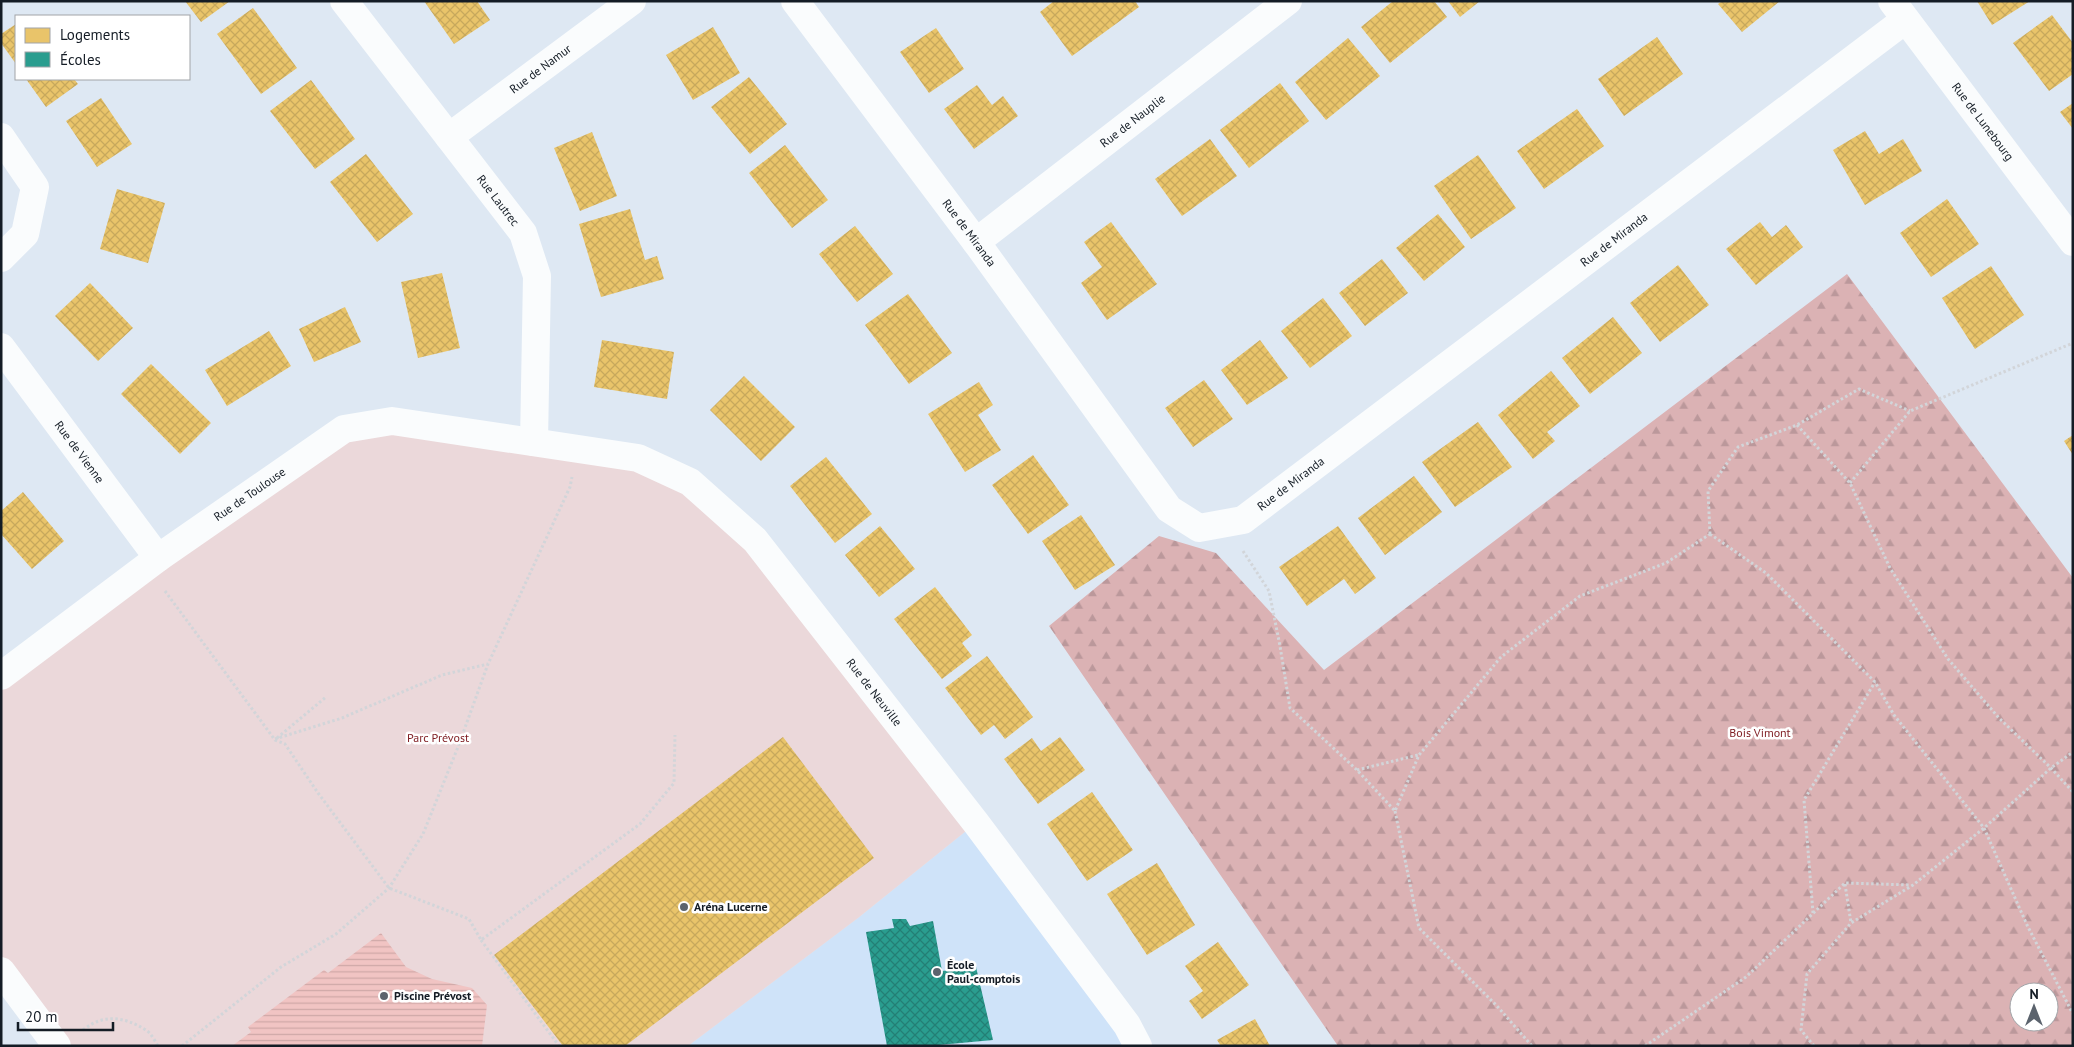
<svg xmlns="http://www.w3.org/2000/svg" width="2074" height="1047" font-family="'PT Sans',sans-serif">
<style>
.built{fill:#cfe3f9}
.forest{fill:url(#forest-firs);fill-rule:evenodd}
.park{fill:#ebd8da}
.water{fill:url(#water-rules)}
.homes{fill:url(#homes-cross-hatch)}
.schools{fill:url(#schools-cross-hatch)}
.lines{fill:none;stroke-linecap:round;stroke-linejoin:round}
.path{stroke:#d2d5d9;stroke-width:3;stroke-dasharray:2.5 2.5;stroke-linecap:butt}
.minor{stroke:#fafcfd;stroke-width:28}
.poi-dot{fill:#5b636d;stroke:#fff;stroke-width:2}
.labels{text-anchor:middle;stroke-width:5;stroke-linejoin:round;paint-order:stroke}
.street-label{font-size:12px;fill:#141c25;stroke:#fff}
.park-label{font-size:12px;fill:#7f1d22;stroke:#fff}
.poi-label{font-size:12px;font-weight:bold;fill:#141c25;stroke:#fff;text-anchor:start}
</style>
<defs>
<pattern id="forest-firs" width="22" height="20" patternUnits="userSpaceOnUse" patternTransform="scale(1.25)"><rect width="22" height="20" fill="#dbb2b4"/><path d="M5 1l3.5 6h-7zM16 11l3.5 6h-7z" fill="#bb989b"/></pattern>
<pattern id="water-rules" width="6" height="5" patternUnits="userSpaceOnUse" patternTransform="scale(1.25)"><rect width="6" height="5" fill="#f1c4c3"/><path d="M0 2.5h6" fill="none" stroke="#cea8a7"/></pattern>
<pattern id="homes-cross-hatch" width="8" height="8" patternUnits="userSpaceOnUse" patternTransform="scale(1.25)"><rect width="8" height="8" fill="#e9c46a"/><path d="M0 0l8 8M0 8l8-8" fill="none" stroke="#c7a85c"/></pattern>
<pattern id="schools-cross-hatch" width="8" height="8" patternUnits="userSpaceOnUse" patternTransform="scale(1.25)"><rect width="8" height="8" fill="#2a9d8f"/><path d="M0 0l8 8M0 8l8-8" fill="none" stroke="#237f75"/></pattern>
</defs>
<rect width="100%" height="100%" fill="#dee8f3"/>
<path class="built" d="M976,823L1138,1046H688L858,918Z"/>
<path class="forest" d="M1847,274L2073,578V1046H1338L1049,626L1159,536L1216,553L1324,670ZM2019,992H2049V1022H2019Z"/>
<path class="park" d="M392,421L690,482L976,823L858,918L688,1046H57L1,971V676L344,429Z"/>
<path class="water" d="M381,933L406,967L432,979L472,988L487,1005L482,1046H232L251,1032L248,1027L324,970L328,973Z"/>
<path class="homes" d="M185,1H230L201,22Z
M424,1H477L490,20L454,44Z
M1054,1H1135L1139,7L1072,56L1040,12Z
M1393,1H1434L1447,17L1390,63L1361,27Z
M1448,1H1480L1460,17Z
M1722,1H1780L1742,32L1718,4Z
M1977,1H2030L1992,25Z
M253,8L297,68L261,94L217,34Z
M2052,15L2073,43V74L2049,91L2013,43Z
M16,24V64L1,43V34Z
M713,27L740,73L693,100L666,55Z
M936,28L964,69L929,93L900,52Z
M1657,37L1683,74L1624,116L1598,79Z
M1348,38L1380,76L1326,120L1295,82Z
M749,77L787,124L750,154L711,107Z
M26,79H74L78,84L46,107Z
M311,80L355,139L315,169L270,111Z
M1280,83L1309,121L1249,168L1220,130Z
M977,85L992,105L1003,96L1018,116L974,149L944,109Z
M101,98L132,144L97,167L66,121Z
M2073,103V129L2060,112Z
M1577,109L1604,146L1544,189L1517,151Z
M1865,131L1879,154L1903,139L1922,171L1865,205L1833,150Z
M592,132L617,196L580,211L554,148Z
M1210,139L1237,176L1182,216L1155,179Z
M785,145L828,200L792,228L749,173Z
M366,154L413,214L377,242L330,182Z
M1478,155L1516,208L1471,239L1434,186Z
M117,189L165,203L148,263L100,249Z
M1947,199L1979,244L1931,277L1900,233Z
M630,209L645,260L657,256L664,279L601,297L579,224Z
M1438,214L1465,247L1424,281L1396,248Z
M1111,222L1157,284L1107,320L1081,283L1102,267L1084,242Z
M1760,222L1772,237L1786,225L1803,247L1756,285L1726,249Z
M855,226L893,274L857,302L819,254Z
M1382,259L1408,293L1365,326L1339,293Z
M1678,265L1709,305L1660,342L1630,303Z
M1991,266L2024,315L1975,349L1942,298Z
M442,273L460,348L418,358L401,282Z
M90,283L133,328L98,361L55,316Z
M908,294L952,353L909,384L865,325Z
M1323,298L1352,336L1310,368L1281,331Z
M345,307L361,342L314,362L299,329Z
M1613,317L1642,353L1590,394L1562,358Z
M269,331L291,366L227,406L205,370Z
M602,340L674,352L667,399L594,387Z
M1260,340L1288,378L1247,405L1221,370Z
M151,364L211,423L180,454L121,394Z
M1551,371L1580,406L1547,432L1555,441L1533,459L1498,415Z
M744,376L795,427L761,461L710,410Z
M1204,380L1233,419L1193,447L1165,408Z
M979,382L993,405L978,415L1001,450L965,472L928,414Z
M1478,422L1512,467L1455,507L1422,462Z
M2073,435V455L2064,441Z
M1033,455L1069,505L1028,534L992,485Z
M826,457L872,514L835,543L790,486Z
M1414,476L1442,512L1385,555L1358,518Z
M23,492L64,541L32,569L1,534V511Z
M1081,515L1115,565L1075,590L1042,541Z
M880,526L915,569L879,597L845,555Z
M1338,526L1376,578L1355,594L1344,579L1307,606L1279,567Z
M935,587L972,635L962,643L972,656L942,679L894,619Z
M987,656L1033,717L1005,739L994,725L981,735L945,688Z
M783,737L874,858L625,1046H563L494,955Z
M1060,737L1085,770L1038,804L1004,759L1032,738L1041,751Z
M1092,792L1133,850L1087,881L1047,824Z
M1157,863L1195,925L1147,955L1107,894Z
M1218,942L1249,985L1202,1019L1189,1001L1203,991L1185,966Z
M1255,1019L1270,1046H1221L1217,1040Z"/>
<path class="schools" d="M892,919H906L910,926L933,921L942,971L976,967L993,1040L928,1046H887L866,932L894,928Z"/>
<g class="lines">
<path class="path" d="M1797,425L1850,483L1890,568L1948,659L1999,718L2051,768L2073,792
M1850,483L1910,411L2073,343
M1710,534L1766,573L1875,682L1894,715L1984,828L2027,925L2073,1014
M1710,534L1708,491L1738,447L1797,425L1859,389L1910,411
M1243,551L1269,591L1280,646L1290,708L1357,770L1395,811L1419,755L1501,657L1580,596L1666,563L1710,534
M165,591L275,740L285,744L318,793L389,888L469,919L481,940L640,824L674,783L675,735
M277,738L326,697
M275,739L342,718L442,675L488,664
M1357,770L1418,755
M1395,811L1419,928L1497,1006L1532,1046
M1845,884L1851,923
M1813,913L1804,800L1875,682
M481,940L559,1046
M83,1030C103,1014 123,1016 146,1030C151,1033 155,1041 158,1046
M182,1046L281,967L336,934L389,888L423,834L458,747L488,664L570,487L572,477
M1645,1046L1746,977L1845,883L1911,885
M1814,1046L1801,1030L1807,974L1851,923L1913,885L1984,828L2051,768L2073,752"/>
<g class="minor">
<path id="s1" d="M344,1L523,233L537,276L534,442"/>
<path id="s2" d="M795,1L976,242L1169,509L1199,528L1243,520L1905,20"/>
<path id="s3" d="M1892,1L2073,242"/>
<path d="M1,137L35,187L25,234L1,258"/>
<path id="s4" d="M449,137L632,1"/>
<path id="s5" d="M976,242L1288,1"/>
<path id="s6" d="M1,347L158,558"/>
<path id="s7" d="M1,676L158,558L344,429L392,421L638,458L690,482L755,540L976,823L1127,1025L1138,1046"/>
<path d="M1,971L57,1046"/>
</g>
</g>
<g class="poi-dot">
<circle cx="684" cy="907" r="5"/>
<circle cx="937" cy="972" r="5"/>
<circle cx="384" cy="996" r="5"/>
</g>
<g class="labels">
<g class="street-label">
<text dy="4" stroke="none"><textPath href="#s4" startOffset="114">Rue de Namur</textPath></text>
<text dy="4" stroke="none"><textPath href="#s5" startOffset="198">Rue de Nauplie</textPath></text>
<text dy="4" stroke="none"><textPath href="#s3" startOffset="151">Rue de Lunebourg</textPath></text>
<text dy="4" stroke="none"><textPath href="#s1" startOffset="252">Rue Lautrec</textPath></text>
<text dy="4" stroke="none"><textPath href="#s2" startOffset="290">Rue de Miranda</textPath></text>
<text dy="4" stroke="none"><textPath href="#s2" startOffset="1176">Rue de Miranda</textPath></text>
<text dy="4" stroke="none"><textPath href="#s6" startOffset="131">Rue de Vienne</textPath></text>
<text dy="4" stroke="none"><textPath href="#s2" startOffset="771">Rue de Miranda</textPath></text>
<text dy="4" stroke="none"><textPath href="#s7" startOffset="308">Rue de Toulouse</textPath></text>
<text dy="4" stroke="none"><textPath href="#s7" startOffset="1058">Rue de Neuville</textPath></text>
</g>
<g class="park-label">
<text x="1760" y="737">Bois Vimont</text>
<text x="438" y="742">Parc Prévost</text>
</g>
<g class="poi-label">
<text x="694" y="911">Aréna Lucerne</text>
<text x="947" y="969">École<tspan x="947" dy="14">Paul-comptois</tspan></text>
<text x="394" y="1000">Piscine Prévost</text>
</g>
</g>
<rect width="2074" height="1047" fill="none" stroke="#141c25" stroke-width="5"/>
<rect x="15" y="15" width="175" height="65" fill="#ffffff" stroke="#a1a4a8"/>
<rect x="25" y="28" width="25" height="15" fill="#e9c46a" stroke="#a1a4a8"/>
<text x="60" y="40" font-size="15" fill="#141c25">Logements</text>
<rect x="25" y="52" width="25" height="15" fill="#2a9d8f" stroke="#a1a4a8"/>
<text x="60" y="65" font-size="15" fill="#141c25">Écoles</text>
<g transform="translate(2034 1007)"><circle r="24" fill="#ffffff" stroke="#a1a4a8"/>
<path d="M0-4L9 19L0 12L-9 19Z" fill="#5b636d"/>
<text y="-8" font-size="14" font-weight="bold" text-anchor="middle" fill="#141c25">N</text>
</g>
<path d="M18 1022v8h95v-8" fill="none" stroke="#141c25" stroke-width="2.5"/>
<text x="25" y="1022" font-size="15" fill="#141c25" stroke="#ffffff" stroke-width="4" paint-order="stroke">20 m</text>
</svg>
